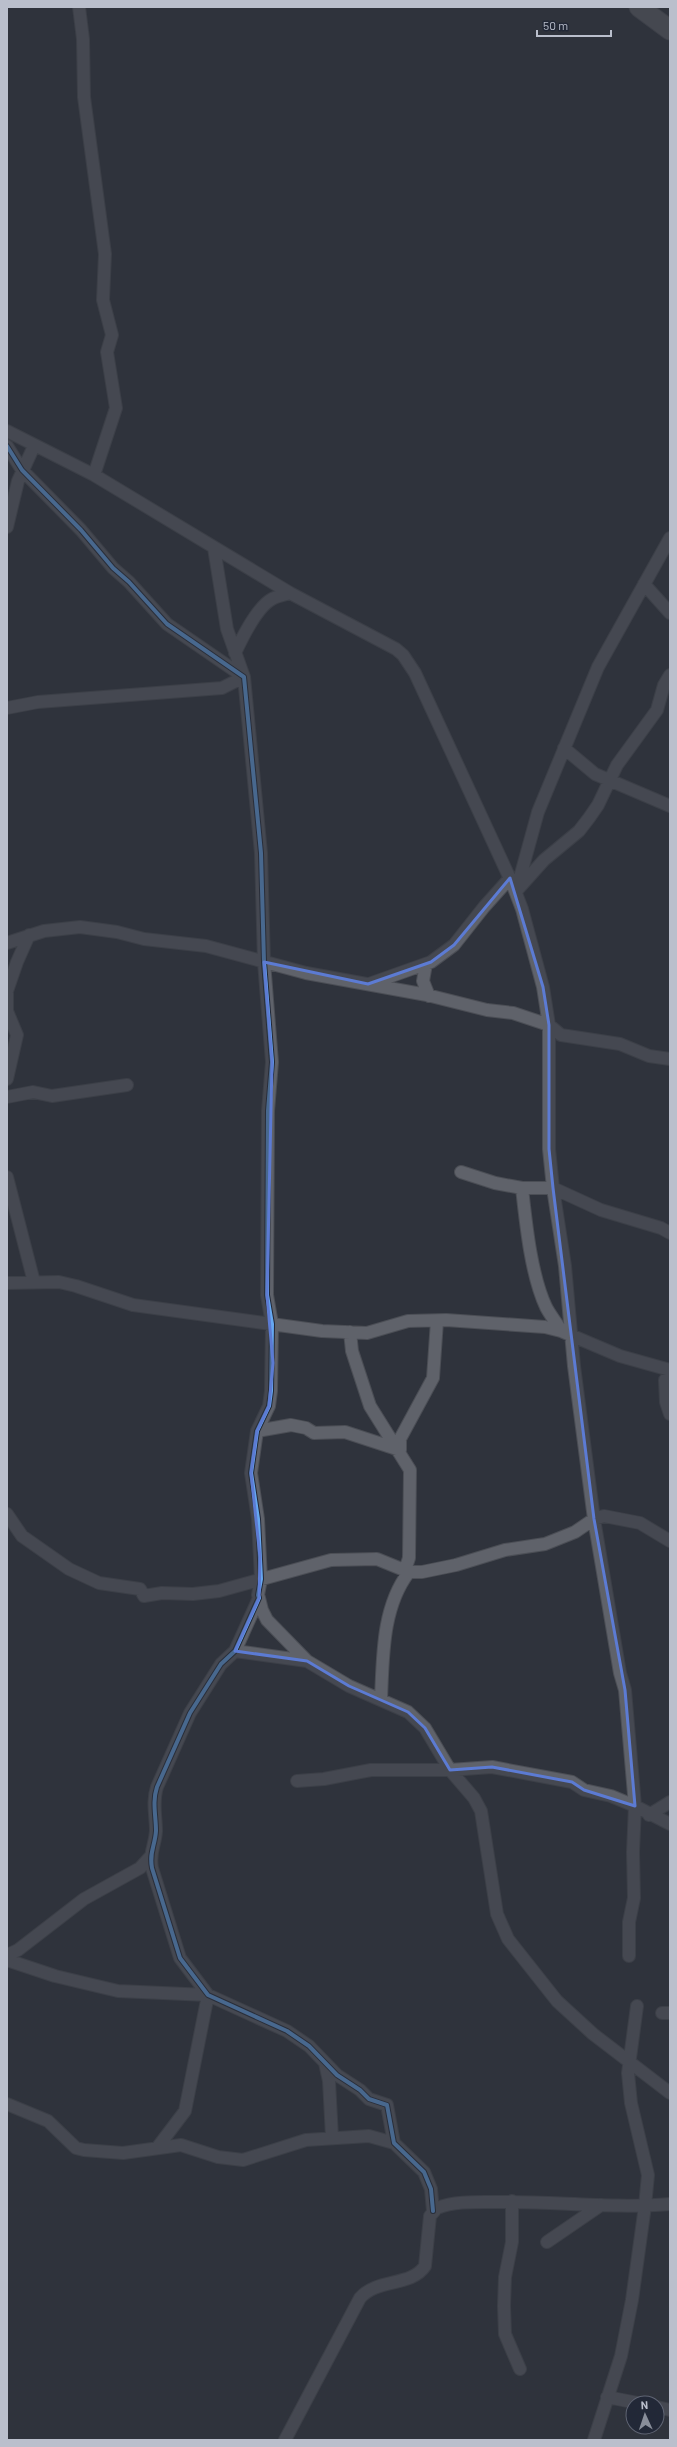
<svg xmlns="http://www.w3.org/2000/svg" width="677" height="2447" font-family="Barlow,sans-serif">
<style>
.lines{fill:none;stroke-linecap:round;stroke-linejoin:round}
.minor-casing{stroke:#4b4e55;stroke-width:14}
.trunk-casing{stroke:#4c4f57;stroke-width:21}
.minor{stroke:#5f626a;stroke-width:12}
.trunk{stroke:#606268;stroke-width:19}
.cycleway-casing{stroke:#222837;stroke-width:6}
.cycleway{stroke:#66a8f1;stroke-width:4}
.marked{fill:none;stroke:#5c7bd3;stroke-width:3;stroke-linejoin:round}
</style>
<rect width="100%" height="100%" fill="#2f333c"/>
<g class="lines">
<defs>
<path id="minor" d="M79,7L83,39L84,97L105,254L103,300L112,335L107,352L116,408L94,475
M7,431L94,475L290,593L396,649L403,655L415,673L512,883L522,909L543,987L549,1025V1149L553,1188L565,1266L574,1366L594,1519L620,1673L625,1690L635,1806L633,1852L634,1898L629,1922V1956
M7,446L22,470L81,530L113,568L129,582L167,624L244,677L261,853L264,962L272,1062L268,1111L267,1295L272,1324L271,1391L269,1406L257,1431L251,1473L258,1519L261,1579L258,1595L259,1598L235,1651L221,1664L190,1713L157,1787C152,1802 156,1816 156,1831C155,1846 149,1852 152,1868L180,1958L208,1995L287,2031L309,2046L337,2075L360,2090L369,2099L387,2105L394,2143L424,2172L431,2189L433,2211
M7,527L18,481L34,446
M644,584L670,613
M235,653C242,638 257,607 272,599C277,596 284,595 290,593
M7,708L38,702L222,688L244,677L227,629L214,548
M564,748L595,774L670,806
M518,889L544,860L579,831L589,818L598,805L617,765L657,710L664,685L670,675
M516,892L538,812L598,667L670,538
M7,943L44,931L80,927L117,932L144,939L206,946L306,973L427,995L487,1010L513,1013L549,1025L561,1035L620,1044L649,1056L670,1059
M426,964L423,981L429,996
M369,984L431,962L454,945L484,907L510,878
M7,1079L17,1035L7,1011V991L17,962L29,935
M7,1097L33,1092L52,1096L127,1085
M461,1172L495,1183L522,1188H553L601,1210L661,1228L670,1233
M7,1177L34,1282
M522,1188C526,1224 531,1275 546,1307C550,1315 557,1323 561,1331
M7,1283L59,1282L76,1286L133,1305L322,1331L367,1333L408,1321L446,1320L545,1327L561,1331L620,1356L670,1370
M350,1332L352,1351L370,1406L410,1470L409,1558L405,1570
M670,1376L665,1380L666,1402L670,1414
M257,1431L291,1425L306,1428L314,1433L345,1432L400,1450V1439L433,1378L437,1321
M7,1514L22,1536L69,1569L99,1583L140,1589L144,1596L162,1593L193,1594L219,1591L331,1560L377,1559L409,1572H422L456,1565L505,1550L545,1544L575,1532L594,1519L604,1516L640,1523L670,1541
M259,1598L262,1610L267,1620L307,1661L349,1686L408,1712L425,1728L450,1770L474,1798L481,1811L497,1914L508,1939L557,2001L593,2034L670,2093
M235,1651L307,1661
M381,1699C383,1656 382,1607 409,1572
M297,1781L324,1779L371,1770H450L492,1767L572,1782L584,1790L611,1796L635,1806L670,1824
M649,1815L670,1802
M7,1955L18,1950L84,1899L140,1868L150,1857
M7,1960L55,1976L118,1991L208,1995L185,2111L157,2148
M662,2013H670
M325,2063L329,2081L332,2137
M7,2104L48,2121L76,2148L84,2150L123,2153L181,2145L218,2157L243,2160L306,2140L369,2136L394,2143
M512,2201V2242L505,2277L504,2306L505,2334L520,2369
M547,2242L601,2205
M607,2397L638,2403
M657,2407L670,2410
M285,2440L360,2298C377,2278 411,2287 425,2266L430,2216L437,2208C455,2201 476,2202 495,2202C553,2201 612,2209 670,2204
M594,2440L621,2356L632,2300L645,2206L648,2175L631,2103L628,2073L637,2006"/>
<path id="trunk" d="M639,7L670,30"/>
</defs>
<use href="#minor" class="minor-casing"/>
<use href="#trunk" class="trunk-casing"/>
<use href="#minor" class="minor"/>
<use href="#trunk" class="trunk"/>
<defs>
<path id="cycleway" d="M7,446L22,470L81,530L113,568L129,582L167,624L244,677L261,853L264,962L272,1062L268,1111L267,1295L272,1324L271,1391L269,1406L257,1431L251,1473L258,1519L261,1579L258,1595L259,1598L235,1651L221,1664L190,1713L157,1787C152,1802 156,1816 156,1831C155,1846 149,1852 152,1868L180,1958L208,1995L287,2031L309,2046L337,2075L360,2090L369,2099L387,2105L394,2143L424,2172L431,2189L433,2211"/>
</defs>
<use href="#cycleway" class="cycleway-casing"/>
<use href="#cycleway" class="cycleway"/>
</g>
<path d="M0 0H677V2447H0ZM510,878L543,987L549,1025V1149L553,1188L594,1519L625,1690L635,1806L584,1790L572,1782L492,1767L450,1770L425,1728L408,1712L349,1686L307,1661L235,1651L259,1598L260,1557L251,1473L257,1431L269,1406L273,1363L267,1295L272,1062L264,962L368,984L431,962L454,945Z" fill="#2f333c" fill-opacity=".55" fill-rule="evenodd"/>
<path class="marked" d="M510,878L543,987L549,1025V1149L553,1188L594,1519L625,1690L635,1806L584,1790L572,1782L492,1767L450,1770L425,1728L408,1712L349,1686L307,1661L235,1651L259,1598L260,1557L251,1473L257,1431L269,1406L273,1363L267,1295L272,1062L264,962L368,984L431,962L454,945Z"/>
<rect width="677" height="2447" fill="none" stroke="#babfcc" stroke-width="16"/>
<g transform="translate(645 2415) rotate(357)"><circle r="19" fill="#222837" stroke="#5f6473"/>
<path d="M0-3L7 15L0 10L-7 15Z" fill="#898e9a"/>
<text y="-6" font-size="11" font-weight="bold" text-anchor="middle" fill="#babfcc">N</text>
</g>
<path d="M537 30v6h74v-6" fill="none" stroke="#babfcc" stroke-width="2"/>
<text x="543" y="30" font-size="12" fill="#babfcc" stroke="#222837" stroke-width="3" paint-order="stroke">50 m</text>
</svg>
